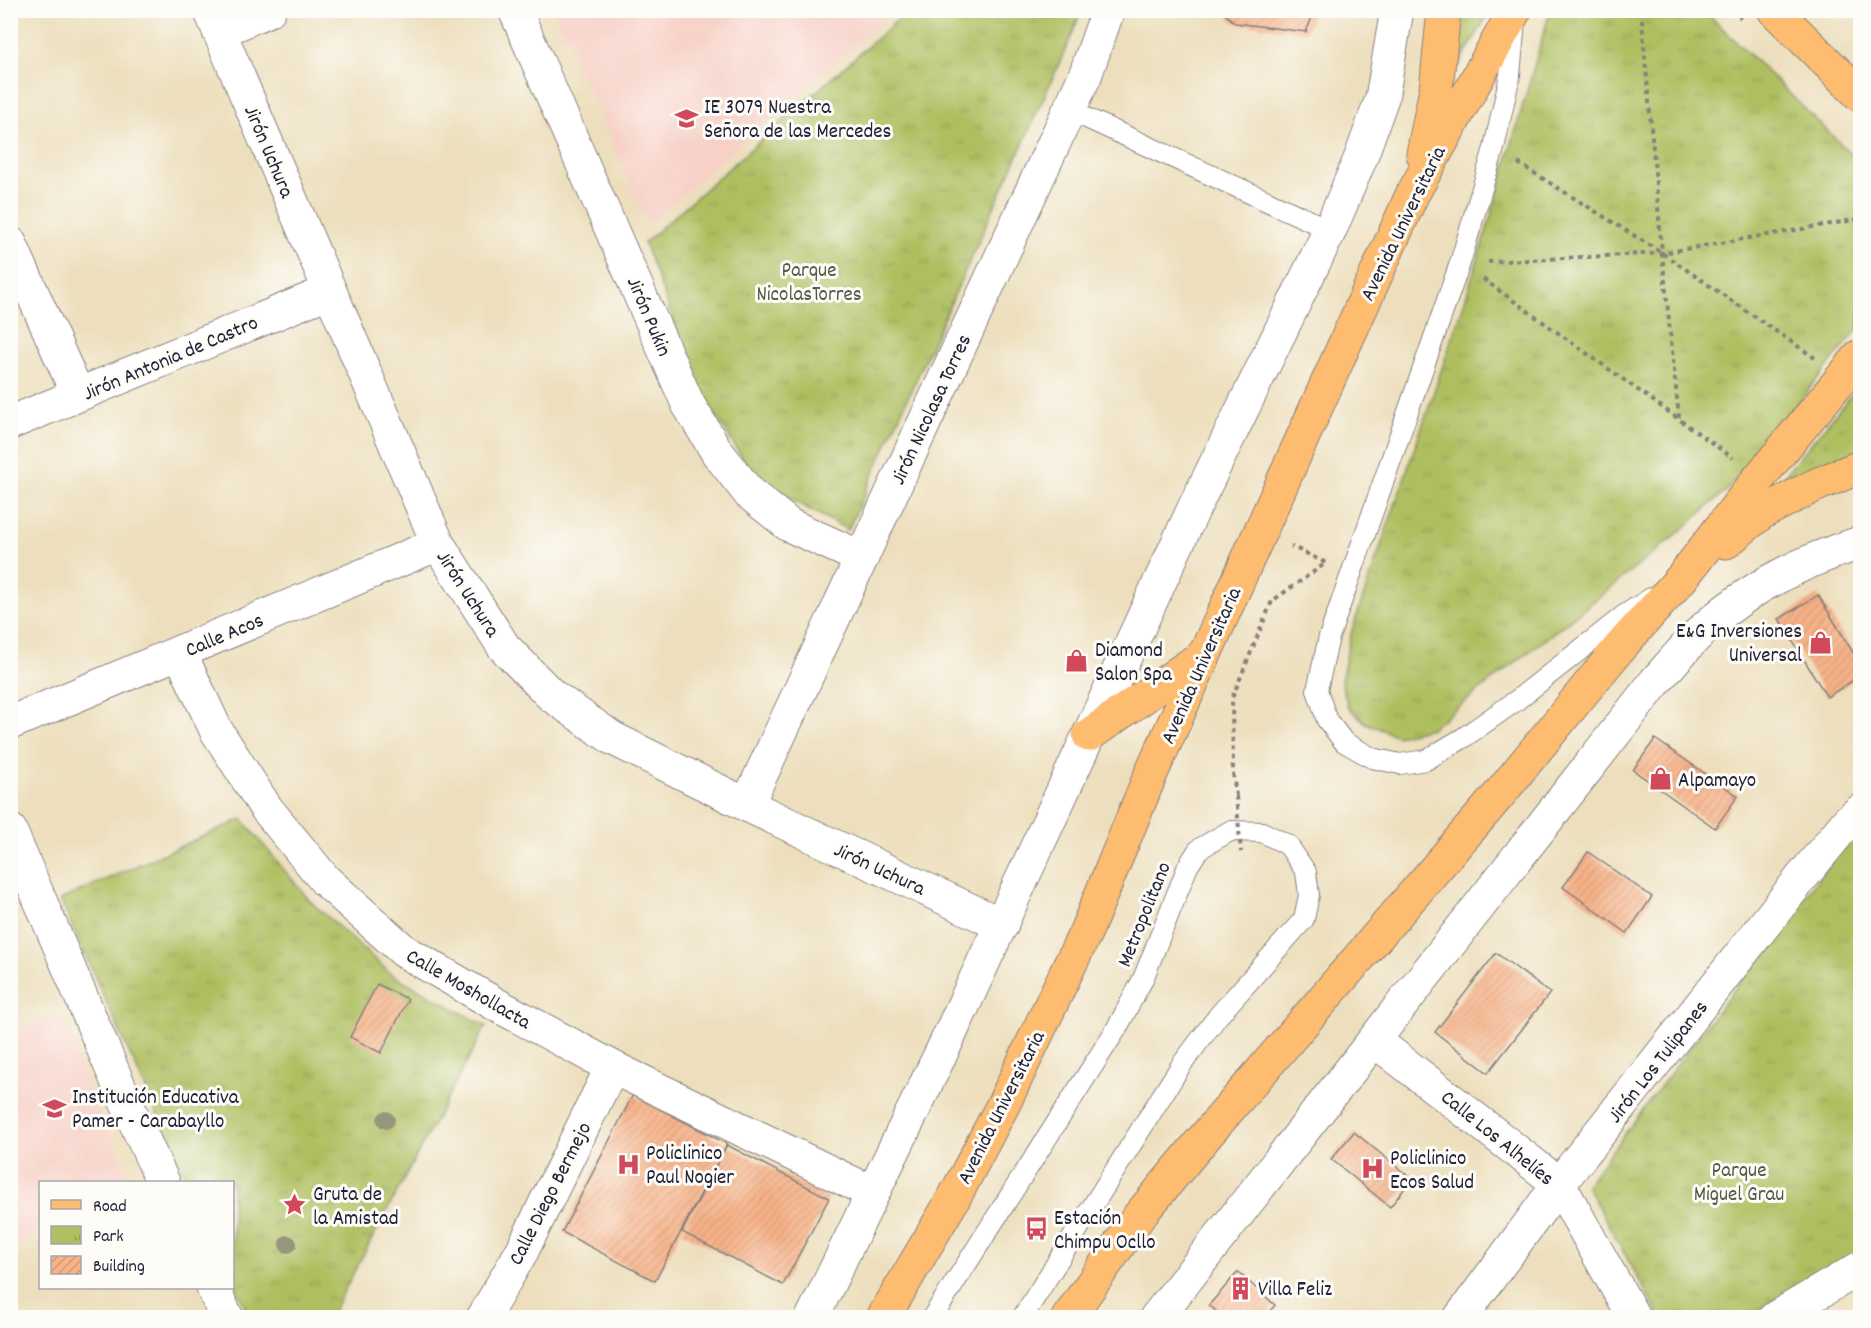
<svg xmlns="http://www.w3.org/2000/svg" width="1871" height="1328" font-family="Dekko,sans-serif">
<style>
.built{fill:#f7d1c7}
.park{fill:url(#park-tufts);stroke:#68704e;stroke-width:1.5}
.building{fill:url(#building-hatch)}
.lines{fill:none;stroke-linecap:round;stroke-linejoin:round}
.service-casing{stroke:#88807c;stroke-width:22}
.minor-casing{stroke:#88807c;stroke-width:35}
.primary-casing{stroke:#88807c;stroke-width:35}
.path{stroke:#88807c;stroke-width:4;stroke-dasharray:4.5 4.5;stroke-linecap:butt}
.service{stroke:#fff;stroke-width:20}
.minor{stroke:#fff;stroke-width:33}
.primary{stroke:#fdbc70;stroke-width:33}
.path-bridge{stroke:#88807c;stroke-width:4;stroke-dasharray:4.5 4.5;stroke-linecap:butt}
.tree{fill:#98957d}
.labels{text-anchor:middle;stroke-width:6;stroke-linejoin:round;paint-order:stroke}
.poi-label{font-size:21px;fill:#22223b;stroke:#fdfcf7;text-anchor:start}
.street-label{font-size:21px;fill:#22223b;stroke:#fdfcf7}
.park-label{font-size:21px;fill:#535948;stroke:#fdfcf7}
</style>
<defs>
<pattern id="park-tufts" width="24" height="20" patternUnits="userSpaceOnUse" patternTransform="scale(1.5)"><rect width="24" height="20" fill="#afbf61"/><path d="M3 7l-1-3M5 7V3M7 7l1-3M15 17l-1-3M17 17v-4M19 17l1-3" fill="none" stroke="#96a455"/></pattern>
<pattern id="building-hatch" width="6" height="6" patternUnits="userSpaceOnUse" patternTransform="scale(1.5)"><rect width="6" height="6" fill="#f7b288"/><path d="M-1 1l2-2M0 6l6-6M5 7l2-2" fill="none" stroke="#d39976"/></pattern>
</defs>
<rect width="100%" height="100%" fill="#fdfcf7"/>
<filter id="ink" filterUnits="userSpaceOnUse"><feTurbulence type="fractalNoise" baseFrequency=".0167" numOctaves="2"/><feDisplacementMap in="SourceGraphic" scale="12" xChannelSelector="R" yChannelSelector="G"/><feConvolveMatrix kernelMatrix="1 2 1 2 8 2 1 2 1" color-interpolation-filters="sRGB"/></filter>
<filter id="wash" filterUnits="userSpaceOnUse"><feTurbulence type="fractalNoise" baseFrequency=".008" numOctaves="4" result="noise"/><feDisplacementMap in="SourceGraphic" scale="24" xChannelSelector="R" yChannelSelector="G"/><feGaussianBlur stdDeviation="1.35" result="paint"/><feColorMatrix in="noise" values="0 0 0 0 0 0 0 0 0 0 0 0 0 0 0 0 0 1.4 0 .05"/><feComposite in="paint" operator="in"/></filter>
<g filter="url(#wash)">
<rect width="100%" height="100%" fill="#eddfbd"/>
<path class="built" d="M554,11H893L648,225Z
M57,1013L131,1182H40V1231L11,1244V1033Z"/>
<path class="park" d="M908,11H1081L1072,35L848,530L789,498L746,464L702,393L644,243Z
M1456,11H1490L1447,85Z
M1550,11H1705L1860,163V327L1726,491L1677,534L1603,594L1431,728L1397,736L1366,723L1348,707L1341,681L1352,630L1461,313L1491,216Z
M1860,384V451L1779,482Z
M242,819L310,901L391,974L486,1026L330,1317H249L233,1280L232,1182H188L60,900Z
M1860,830V1251L1746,1317H1660L1586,1185L1845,843Z"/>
<g id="blocks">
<path class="building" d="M1221,10H1315L1306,32L1235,23Z
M1818,595L1860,664V676L1827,697L1779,619Z
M1655,739L1738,796L1715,828L1633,770Z
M1588,852L1652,897L1627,933L1563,887Z
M1496,953L1550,993L1488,1073L1435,1032Z
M377,984L408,999L381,1053L350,1037Z
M633,1095L727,1144L655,1281L562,1232Z
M1354,1132L1412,1179L1390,1207L1331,1159Z
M727,1145L829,1198L783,1285L682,1232Z
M1238,1272L1275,1305L1264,1318H1224L1209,1305Z"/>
</g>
</g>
<g filter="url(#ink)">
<use href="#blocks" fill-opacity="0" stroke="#88807c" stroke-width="1.5"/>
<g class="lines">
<defs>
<path id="service" d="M1515,22L1510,75L1494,148L1460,263L1329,637L1317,690L1327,720L1344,742L1372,758L1400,764L1426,760L1463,738L1517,700L1623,616L1651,598
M1069,110L1330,230
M932,1318L1117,1028L1143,979L1188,866L1199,849L1230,831L1262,832L1288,845L1306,872L1309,895L1304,919L1218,1016L1182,1064L1022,1318"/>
<path id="minor" d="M210,10L438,544L504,647L551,695L612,738L747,805L1002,925
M515,10L688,404L717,452L749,493L789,525L862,558
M219,32L269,10
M10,243L78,395
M10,423L330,291
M180,653L216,730L266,808L325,880L404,951L497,1005L612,1067L873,1193
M10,723L438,544
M747,805L1085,76L1108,10
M10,830L126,1102L163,1182
M1374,1040L1559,1184L1634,1318
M213,1288L227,1318
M483,1318L522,1251L612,1067
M812,1318L945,1045L1195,506L1330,230L1361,157L1382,98L1397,10
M1156,1318L1655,682C1672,663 1689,642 1708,625C1752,586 1805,560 1860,543
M1460,1318L1559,1184L1802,877L1848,821L1860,811
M1775,1318L1860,1268"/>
<path id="primary" d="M1774,10L1860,95
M1423,154L1436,89L1444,10
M1726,542L1763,512L1816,485L1860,467
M1089,735L1204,655
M883,1318L955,1196L1004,1103L1087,929L1150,776L1412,195L1515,10
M1068,1318L1139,1216L1204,1138L1498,796L1620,647L1681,579L1759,478L1860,356"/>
</defs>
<use href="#service" class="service-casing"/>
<use href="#minor" class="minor-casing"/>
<use href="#primary" class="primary-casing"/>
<path class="path" d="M1641,10L1662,253L1679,418
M1733,10L1741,18
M1518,163L1662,253L1815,358
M1488,262L1662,253L1860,219
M1483,279L1733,458
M1236,796L1233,773L1232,698L1272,601L1326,563L1291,546"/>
<use href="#service" class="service"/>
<use href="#minor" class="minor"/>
<use href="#primary" class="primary"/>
<path class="path-bridge" d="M1236,796L1241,852"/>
</g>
<g class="tree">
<circle cx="386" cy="1120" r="9"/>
<circle cx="288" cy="1244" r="9"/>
</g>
</g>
<defs>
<symbol id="school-bare" viewBox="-9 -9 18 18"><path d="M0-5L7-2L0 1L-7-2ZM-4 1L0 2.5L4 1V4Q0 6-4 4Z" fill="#d1495b" stroke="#fdfcf7" stroke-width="2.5" paint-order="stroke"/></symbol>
<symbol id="shop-bare" viewBox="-9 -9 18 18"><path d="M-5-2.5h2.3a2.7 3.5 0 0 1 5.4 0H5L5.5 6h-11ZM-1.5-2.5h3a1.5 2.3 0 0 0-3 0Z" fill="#d1495b" stroke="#fdfcf7" stroke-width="2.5" paint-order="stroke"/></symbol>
<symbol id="hospital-bare" viewBox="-9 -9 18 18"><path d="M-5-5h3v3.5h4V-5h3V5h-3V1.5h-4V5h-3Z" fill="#d1495b" stroke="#fdfcf7" stroke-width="2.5" paint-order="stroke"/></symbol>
<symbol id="sight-bare" viewBox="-9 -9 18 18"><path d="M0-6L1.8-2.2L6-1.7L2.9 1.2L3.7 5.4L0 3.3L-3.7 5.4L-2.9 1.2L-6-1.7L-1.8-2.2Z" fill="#d1495b" stroke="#fdfcf7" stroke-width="2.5" paint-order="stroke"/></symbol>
<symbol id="bus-bare" viewBox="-9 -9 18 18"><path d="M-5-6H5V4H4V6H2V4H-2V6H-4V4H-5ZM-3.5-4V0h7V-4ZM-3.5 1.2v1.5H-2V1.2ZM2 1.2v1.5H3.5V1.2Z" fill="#d1495b" stroke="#fdfcf7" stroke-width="2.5" paint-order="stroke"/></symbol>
<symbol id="building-bare" viewBox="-9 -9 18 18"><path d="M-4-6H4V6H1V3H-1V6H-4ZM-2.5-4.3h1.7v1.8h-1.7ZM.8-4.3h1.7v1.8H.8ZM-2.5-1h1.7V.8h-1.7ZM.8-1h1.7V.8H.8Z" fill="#d1495b" stroke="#fdfcf7" stroke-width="2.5" paint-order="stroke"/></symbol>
</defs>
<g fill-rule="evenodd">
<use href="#school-bare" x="670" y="102" width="33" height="33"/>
<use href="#shop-bare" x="1804" y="626" width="33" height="33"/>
<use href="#shop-bare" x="1060" y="644" width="33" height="33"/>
<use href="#shop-bare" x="1644" y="762" width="33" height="33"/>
<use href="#school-bare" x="38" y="1092" width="33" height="33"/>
<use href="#hospital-bare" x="612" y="1148" width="33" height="33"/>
<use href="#hospital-bare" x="1356" y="1152" width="33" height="33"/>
<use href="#sight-bare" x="278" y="1188" width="33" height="33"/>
<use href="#bus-bare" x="1020" y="1212" width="33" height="33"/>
<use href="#building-bare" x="1224" y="1272" width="33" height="33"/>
</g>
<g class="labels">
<g class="poi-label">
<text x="704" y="113">IE 3079 Nuestra<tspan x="704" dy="24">Señora de las Mercedes</tspan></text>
<text x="1802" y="637" text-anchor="end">E&amp;G Inversiones<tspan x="1802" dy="24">Universal</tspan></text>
<text x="1095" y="656">Diamond<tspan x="1095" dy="24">Salon Spa</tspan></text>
<text x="1678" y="786">Alpamayo</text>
<text x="72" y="1103">Institución Educativa<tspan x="72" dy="24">Pamer - Carabayllo</tspan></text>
<text x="646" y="1159">Policlinico<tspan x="646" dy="24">Paul Nogier</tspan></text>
<text x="1390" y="1164">Policlinico<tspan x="1390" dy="24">Ecos Salud</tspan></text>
<text x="313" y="1200">Gruta de<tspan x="313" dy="24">la Amistad</tspan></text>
<text x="1054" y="1224">Estación<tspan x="1054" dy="24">Chimpu Ocllo</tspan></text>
<text x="1258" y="1295">Villa Feliz</text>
</g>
<g class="street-label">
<text transform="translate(270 151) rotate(67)" y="7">Jirón Uchura</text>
<text transform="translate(1402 223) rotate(-64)" y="7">Avenida Universitaria</text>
<text transform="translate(650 316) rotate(67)" y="7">Jirón Pukin</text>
<text transform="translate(170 357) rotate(-23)" y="7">Jirón Antonia de Castro</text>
<text transform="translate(930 409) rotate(-65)" y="7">Jirón Nicolasa Torres</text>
<text transform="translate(469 593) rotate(57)" y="7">Jirón Uchura</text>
<text transform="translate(224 634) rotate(-23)" y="7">Calle Acos</text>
<text transform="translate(1200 665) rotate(-66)" y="7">Avenida Universitaria</text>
<text transform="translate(880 868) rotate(25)" y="7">Jirón Uchura</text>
<text transform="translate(1143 914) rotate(-68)" y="7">Metropolitano</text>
<text transform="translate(469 988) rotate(30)" y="7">Calle Moshollacta</text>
<text transform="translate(1657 1061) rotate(-52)" y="7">Jirón Los Tulipanes</text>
<text transform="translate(1000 1107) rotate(-63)" y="7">Avenida Universitaria</text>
<text transform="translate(1498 1137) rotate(39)" y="7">Calle Los Alhelíes</text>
<text transform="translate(549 1193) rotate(-63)" y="7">Calle Diego Bermejo</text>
</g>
<g class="park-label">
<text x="809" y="276">Parque<tspan x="809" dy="24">NicolasTorres</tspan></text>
<text x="1739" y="1176">Parque<tspan x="1739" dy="24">Miguel Grau</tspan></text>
</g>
</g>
<rect width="1871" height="1328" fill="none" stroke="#fdfcf7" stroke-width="36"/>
<rect x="39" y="1181" width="195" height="108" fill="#fdfcf7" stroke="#a5a5ac" stroke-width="1.5"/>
<rect x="51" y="1200" width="30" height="9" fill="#fdbc70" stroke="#a5a5ac" stroke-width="1.5"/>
<text x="93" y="1211" font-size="18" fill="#22223b">Road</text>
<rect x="51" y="1226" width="30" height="18" fill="url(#park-tufts)" stroke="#a5a5ac" stroke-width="1.5"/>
<text x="93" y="1241" font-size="18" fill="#22223b">Park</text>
<rect x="51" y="1256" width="30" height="18" fill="url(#building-hatch)" stroke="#a5a5ac" stroke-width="1.5"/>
<text x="93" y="1271" font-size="18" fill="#22223b">Building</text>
</svg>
